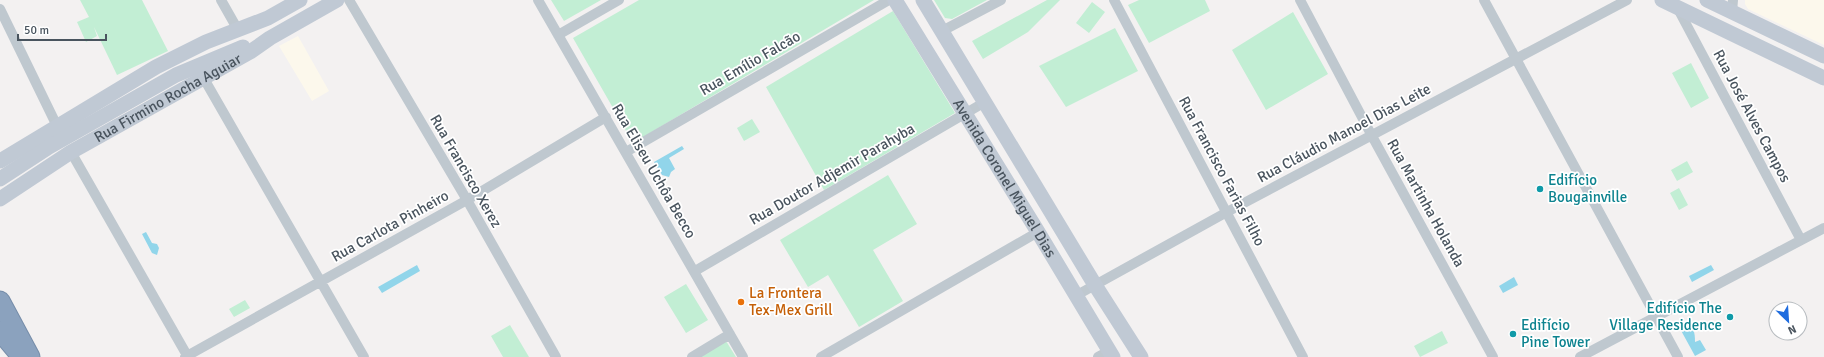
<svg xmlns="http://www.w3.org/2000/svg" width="1824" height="357" font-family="Signika,sans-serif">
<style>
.commercial{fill:#fcf8ec}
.green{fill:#c2eed4}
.water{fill:#91d5ea}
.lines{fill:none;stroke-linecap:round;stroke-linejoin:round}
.highway-casing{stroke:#768da9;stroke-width:21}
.street{stroke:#bfc8cf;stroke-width:10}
.secondary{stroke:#c0c9d4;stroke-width:15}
.highway{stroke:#8ba2be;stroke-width:19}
.culture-dot{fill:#0f9aa8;stroke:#fff;stroke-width:1.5}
.food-dot{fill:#e8710a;stroke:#fff;stroke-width:1.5}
.labels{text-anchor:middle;stroke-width:3.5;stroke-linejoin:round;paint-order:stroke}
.street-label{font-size:15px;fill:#49545e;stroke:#fff}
.culture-label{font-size:15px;fill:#0d838f;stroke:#fff;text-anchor:start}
.food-label{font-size:15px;fill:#c56008;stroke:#fff;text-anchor:start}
</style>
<rect width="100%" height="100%" fill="#f3f1f1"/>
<path class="commercial" d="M1745,0H1824V45L1748,9L1745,4Z
M298,36L329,91L312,101L279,46Z"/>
<path class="green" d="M80,0H142L168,51L117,75L94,27L97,36L86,42L77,22L89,17Z
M551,0H601L564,21Z
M639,0H874L633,143L573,38Z
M934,0H987L952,19L945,18Z
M1047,0H1060L1028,32L983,59L972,41Z
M1139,0H1205L1210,11L1149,43L1128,5Z
M1092,2L1105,12L1089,33L1076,23Z
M893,11L955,113L824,190L766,87Z
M1293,12L1328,74L1266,110L1232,50Z
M1115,28L1138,71L1066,107L1039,66Z
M1691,63L1709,98L1691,108L1672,73Z
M752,119L760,132L744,141L737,128Z
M1687,161L1693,172L1677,181L1671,170Z
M888,175L917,224L873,250L903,301L859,327L828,275L808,287L780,240Z
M1679,188L1688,205L1679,210L1670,193Z
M686,284L708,320L686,333L664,297Z
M245,300L250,308L234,317L229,309Z
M510,325L529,357H503L491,336Z
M1442,331L1448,343L1420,357L1414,346Z
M726,341L736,357H698Z"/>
<path class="water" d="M682,146L684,149L669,158L675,169L671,172L669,177L662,175L654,162Z
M146,232L152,243L157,244L159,248L157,255L152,253L142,234Z
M417,265L420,271L382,293L378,287Z
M1711,265L1714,270L1692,282L1689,276Z
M1514,277L1518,285L1503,293L1499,286Z
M1684,322C1694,325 1695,333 1695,342L1700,340L1706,350L1695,356L1678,325Z"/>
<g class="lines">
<defs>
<path id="highway" d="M0,301L30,357
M0,331L21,356"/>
</defs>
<use href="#highway" class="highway-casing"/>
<path class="street" d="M221,0L238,30
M349,0L467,200L556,357
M538,0L743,357
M1114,0L1303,357
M1300,0L1372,136L1493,357
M1484,0L1678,357
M1677,7L1801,240
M0,9L57,126
M1732,12L1733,0
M942,31L1001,0
M558,35L619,0
M203,77L364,357
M71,152L188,357
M626,152L889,0
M695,271L985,102
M1077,295L1227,212L1627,0
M185,357L467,200L606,117
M692,357L730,334
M821,357L1038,232
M1098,357L1109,351
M1580,357L1824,228"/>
<g class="secondary">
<path id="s1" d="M895,0L1038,232L1113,357"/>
<path d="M923,0L1095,285L1141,357"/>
<path d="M1662,0L1824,78"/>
<path d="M1707,0L1824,56"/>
<path d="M0,161L156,67L206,42L268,18L300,0"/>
<path d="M0,179L49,147L176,75L243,47"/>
<path id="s2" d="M0,199L71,152L250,52L270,38L337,0"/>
</g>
<use href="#highway" class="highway"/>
</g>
<g class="culture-dot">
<circle cx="1540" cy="189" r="4"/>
<circle cx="1730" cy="317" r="4"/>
<circle cx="1513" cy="334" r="4"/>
</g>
<circle class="food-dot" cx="741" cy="302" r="4"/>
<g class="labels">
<g class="street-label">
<text transform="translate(750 63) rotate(-30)" y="5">Rua Emílio Falcão</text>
<text dy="5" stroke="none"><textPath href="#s2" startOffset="196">Rua Firmino Rocha Aguiar</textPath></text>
<text transform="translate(1752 116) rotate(62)" y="5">Rua José Alves Campos</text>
<text transform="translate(1344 133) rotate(-28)" y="5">Rua Cláudio Manoel Dias Leite</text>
<text transform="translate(466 171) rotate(60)" y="5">Rua Francisco Xerez</text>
<text transform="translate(654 171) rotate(60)" y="5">Rua Eliseu Uchôa Becco</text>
<text transform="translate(1222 171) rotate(62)" y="5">Rua Francisco Farias Filho</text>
<text transform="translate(832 174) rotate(-30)" y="5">Rua Doutor Adjemir Parahyba</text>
<text dy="5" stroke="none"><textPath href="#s1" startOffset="209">Avenida Coronel Miguel Dias</textPath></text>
<text transform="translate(1426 203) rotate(61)" y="5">Rua Martinha Holanda</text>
<text transform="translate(390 226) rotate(-29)" y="5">Rua Carlota Pinheiro</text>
</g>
<g class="culture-label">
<text x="1548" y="185">Edifício<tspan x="1548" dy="17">Bougainville</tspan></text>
<text x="1722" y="313" text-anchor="end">Edifício The<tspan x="1722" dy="17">Village Residence</tspan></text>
<text x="1521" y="330">Edifício<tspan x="1521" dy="17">Pine Tower</tspan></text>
</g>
<g class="food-label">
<text x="749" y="298">La Frontera<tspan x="749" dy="17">Tex-Mex Grill</tspan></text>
</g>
</g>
<g transform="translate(1788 321) rotate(155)"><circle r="19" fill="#ffffff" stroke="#b6bbbf"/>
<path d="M0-3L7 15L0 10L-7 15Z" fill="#206ddf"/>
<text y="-6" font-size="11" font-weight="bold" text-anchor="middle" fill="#49545e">N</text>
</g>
<path d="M18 34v6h88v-6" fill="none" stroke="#49545e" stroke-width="2"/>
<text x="24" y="34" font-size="12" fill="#49545e" stroke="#ffffff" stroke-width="3" paint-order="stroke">50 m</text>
</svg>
